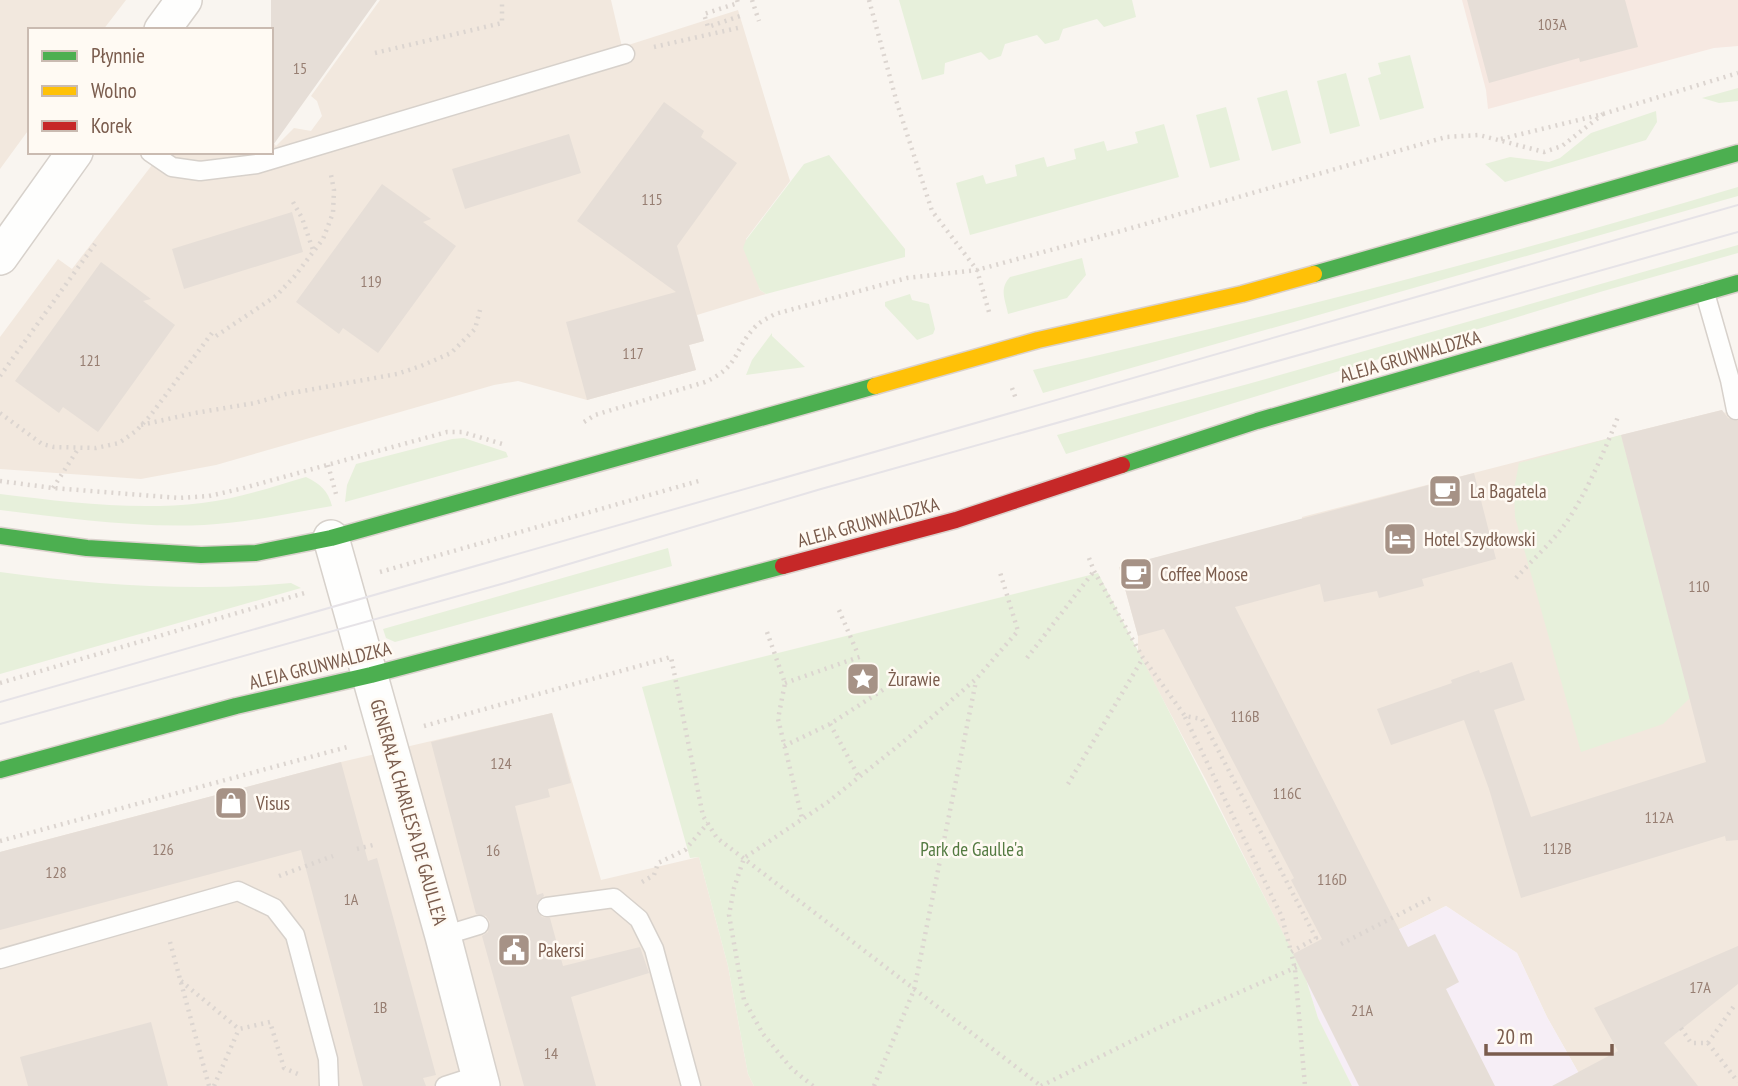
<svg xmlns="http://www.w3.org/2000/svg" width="1738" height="1086" font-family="'PT Sans Narrow',sans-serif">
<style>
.residential{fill:#f2e8de}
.commercial{fill:#f6e8e1}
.education{fill:#f6eef6}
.green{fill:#e7f0db}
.building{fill:#e6ded7}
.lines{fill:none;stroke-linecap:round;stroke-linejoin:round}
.lane-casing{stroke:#d7d1cb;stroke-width:21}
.street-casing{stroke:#d7d1cb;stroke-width:38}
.fast-casing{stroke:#dad1cc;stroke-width:19}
.slow-casing{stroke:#dad1cc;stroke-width:19}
.jam-casing{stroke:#dad1cc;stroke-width:19}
.path{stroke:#dcd5d0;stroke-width:4.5;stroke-dasharray:2 5;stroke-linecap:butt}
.lane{stroke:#fefefd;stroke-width:18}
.street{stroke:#fefefd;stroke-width:35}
.fast{stroke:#4caf50;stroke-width:16}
.slow{stroke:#ffc107;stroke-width:16}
.jam{stroke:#c62828;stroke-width:16}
.tram{stroke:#e6e3e7;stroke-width:2}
.labels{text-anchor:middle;stroke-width:5;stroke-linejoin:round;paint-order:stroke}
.number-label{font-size:16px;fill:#977e72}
.street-label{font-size:19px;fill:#7a5c4d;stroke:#fffaf3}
.poi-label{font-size:19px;fill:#7a5c4d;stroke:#fffaf3;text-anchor:start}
.park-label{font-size:19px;fill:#537a41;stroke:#fffaf3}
</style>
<rect width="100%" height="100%" fill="#f9f5f0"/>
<path class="residential" d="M0,0H126L103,30H30V128L0,169Z
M380,0H611L622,47L738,10L790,181L746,239L760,290L766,294L697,315L704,341L689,345L696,370L587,400L518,381L494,385L216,465L141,479L0,469V337L58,259L72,269L162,152H271V139L276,146L294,128L311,131L322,116L317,101L311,96Z
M1738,409V1086H1586L1547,1017L1517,953L1446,906L1347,955L1293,954L1206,780L1138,653V636L1119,567L1302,520V517L1621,435L1722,410L1723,413Z
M552,713L601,880L699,857L728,966L748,1074L754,1086H0V852L341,762Z"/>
<path class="commercial" d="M1462,0H1738V46L1714,48L1488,109L1486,90Z"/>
<path class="education" d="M1446,906L1517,953L1547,1017L1586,1086H1352L1318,1018L1305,976Z"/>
<path class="green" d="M899,0H1132L1136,17L1104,27L1097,19L1063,29L1059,40L1045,44L1037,35L1005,44L1001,56L989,60L981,52L945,63L944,74L922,80Z
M1410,55L1424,108L1380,120L1368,78L1381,74L1378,63Z
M1346,73L1360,126L1330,134L1317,81Z
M1738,88V101L1719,103L1702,98Z
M1287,90L1301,143L1272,151L1257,98Z
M1226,107L1240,160L1210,168L1196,115Z
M1656,111L1657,122L1646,140L1505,182L1485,164L1510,157L1549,162L1560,158L1591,133Z
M1164,124L1179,177L970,235L956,183L983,175L986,184L1017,176L1015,165L1044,157L1047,167L1076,159L1074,149L1104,141L1107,151L1138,143L1135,132Z
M829,155L905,249V257L766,294L760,290L743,248L746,240L804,164Z
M1738,187V196L1043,393L1033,370C1270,317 1505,256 1738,187Z
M1738,245V253L1600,292L1066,454L1057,435L1248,384Z
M1082,258L1086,275L1067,298L1008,314C1005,299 999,289 1010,277Z
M910,294L912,300L929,304L935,329L933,334L917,340L885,306V302Z
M772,333V336L805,367L746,375L752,360Z
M1621,435L1690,698L1663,724L1581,752L1515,517L1514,489L1519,463Z
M464,438L506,452L508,457L345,502L347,485L356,464L452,439Z
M306,477C320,484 328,490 332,506C290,513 246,523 204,525C135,528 68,518 0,510V494C67,502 134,511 202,503C237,499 272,487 306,477Z
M668,548L672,566L395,642L386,638L383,629Z
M0,572C96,585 194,592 291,583L301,588L0,674Z
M1098,573L1305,976L1318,1018L1352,1086H754L748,1074L728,966L699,857L690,858L642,687Z"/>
<path class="building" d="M271,0H377L271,148Z
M1467,0H1625L1638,47L1580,62L1579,58L1489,83Z
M664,102L704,131L701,137L737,163L677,246L704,341L689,345L696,370L587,400L566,322L676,292L577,221Z
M569,134L581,173L465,209L452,169Z
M382,184L431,219L423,222L456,246L378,353L343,328L339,334L296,302Z
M292,212L303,252L184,289L172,249Z
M101,262L151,299L143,301L175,325L98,432L63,407L59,413L15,381Z
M1722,410L1728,418L1738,421V840L1726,841L1725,836L1521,898L1489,789L1464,720L1391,745L1377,709L1452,683L1451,680L1479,670L1480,673L1512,662L1525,700L1494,710L1531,817L1706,762L1621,435Z
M1474,473L1496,559L1422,579L1424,586L1379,598L1377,591L1324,602L1320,584L1235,607L1408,947L1435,934L1459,982L1446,989L1495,1086H1359L1293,954L1322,939L1291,880L1294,878L1164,629L1138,636L1119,567Z
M552,713L571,783L548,789L550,797L515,806L537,895L543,893L544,896L537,902L536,909L542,917L550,918L563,966L640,947L649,973L571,997L596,1086H524L482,936L488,932L490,922L486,916L476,914L431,742Z
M341,762L368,861L377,858L436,1075L423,1078L426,1086H363L301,850L0,930V852Z
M1738,946V984L1664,1043L1698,1086H1552L1618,1051L1594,1008Z
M151,1022L168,1086H28L20,1057Z"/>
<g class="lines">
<defs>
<path id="lane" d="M150,152L172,167L200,171L257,164L625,54
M1705,293L1730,380L1736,410
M547,907L614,898L639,919L654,949L691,1086
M443,936L479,925
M0,959L238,891L274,908L295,935L328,1059L329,1086
M445,1086L479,1075"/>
<path id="street" d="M162,30L184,0
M0,257L75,152
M331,538L443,936L482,1086"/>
<path id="fast" d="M1314,274L1738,153
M1122,465L1257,421L1738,283
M0,536L87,548L201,555L256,553L331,538L875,386
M0,770L236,706L371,675L783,566"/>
<path id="slow" d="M875,386L1038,340L1242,294L1314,274"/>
<path id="jam" d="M783,566L956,520L1122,465"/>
</defs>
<use href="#lane" class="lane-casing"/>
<use href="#street" class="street-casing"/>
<use href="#fast" class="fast-casing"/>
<use href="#slow" class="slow-casing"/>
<use href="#jam" class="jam-casing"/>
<path class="path" d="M737,0L738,3L704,14L708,27L740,16
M752,0L759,21
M869,0L897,103L932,211L977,270L989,312
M654,47L742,27
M375,53L502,23V0
M1501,139L1603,114L1738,73
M293,202L302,218L313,250
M216,336L276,296L294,277L323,239L333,213L334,190L331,175
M0,376L95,244
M1012,388L1016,399
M0,413L42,444L54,447L96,448L119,443L136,431L150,416L212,333
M584,422L595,415L705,382C741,366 733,349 756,326C761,321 768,318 775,314L907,278L977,270L1128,229L1446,137L1479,135L1544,152L1562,146L1603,114
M141,425L195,413L255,403L286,394L397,374L421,366L451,353L475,329L480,310
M328,465L336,494
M0,481L53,488L179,498L209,496L240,489L447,432H462L506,445
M53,488L78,449
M1089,558L1094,571L1143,658L1185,716L1202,719L1316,938L1291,952L1295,969L1305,1086
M380,572L702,480
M1516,578C1534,558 1555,540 1570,517C1590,485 1605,450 1619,414
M839,610L857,652
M767,632L785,683L778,719L802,818
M1027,658L1094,571
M0,683L308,592
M785,683L862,656
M1185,717L1282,917L1291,952
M830,724L859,777
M424,726L671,657L703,816L717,838L1041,1086
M784,746L830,724L892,684
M1068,784L1143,658
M0,841L351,746
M357,849L377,844
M279,876L333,856
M642,882L654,875L658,863L685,850L708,823
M170,942L209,1086
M1341,944L1431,898
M181,981L239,1029L270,1022L284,1068L298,1074
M1681,1028L1691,1043H1708L1738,1082
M1708,1043L1734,1006
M214,1086L239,1029
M813,1086L792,1069L763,1034L744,1000L729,915L734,888L744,858L828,802L909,737L976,679L1018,631L999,569
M874,1086L914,990L976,681
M1041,1086L1156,1029L1299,966"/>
<use href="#lane" class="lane"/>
<use href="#street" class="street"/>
<use href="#fast" class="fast"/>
<use href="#slow" class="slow"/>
<use href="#jam" class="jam"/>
<path class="tram" d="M0,702L1738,205
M0,724L505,583L821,489L1738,232"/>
</g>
<defs>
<symbol id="cafe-square" viewBox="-11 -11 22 22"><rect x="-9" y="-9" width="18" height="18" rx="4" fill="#a69286" stroke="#fffaf3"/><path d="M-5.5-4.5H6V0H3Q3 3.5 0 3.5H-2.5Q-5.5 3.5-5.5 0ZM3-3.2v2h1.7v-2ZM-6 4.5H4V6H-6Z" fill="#fff"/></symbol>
<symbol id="hotel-square" viewBox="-11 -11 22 22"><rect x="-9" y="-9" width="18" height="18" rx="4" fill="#a69286" stroke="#fffaf3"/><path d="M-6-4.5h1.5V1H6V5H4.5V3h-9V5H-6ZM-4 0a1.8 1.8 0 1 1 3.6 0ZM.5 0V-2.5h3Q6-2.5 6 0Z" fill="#fff"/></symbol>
<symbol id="sight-square" viewBox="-11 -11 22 22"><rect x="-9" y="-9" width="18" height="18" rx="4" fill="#a69286" stroke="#fffaf3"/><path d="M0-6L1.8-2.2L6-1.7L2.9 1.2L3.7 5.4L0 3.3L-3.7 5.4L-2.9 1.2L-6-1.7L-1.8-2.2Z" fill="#fff"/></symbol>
<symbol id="shop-square" viewBox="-11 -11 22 22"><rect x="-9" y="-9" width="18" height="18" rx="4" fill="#a69286" stroke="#fffaf3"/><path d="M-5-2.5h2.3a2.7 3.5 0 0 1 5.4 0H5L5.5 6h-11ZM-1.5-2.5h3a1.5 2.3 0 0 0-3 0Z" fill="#fff"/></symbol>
<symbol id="civic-square" viewBox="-11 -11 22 22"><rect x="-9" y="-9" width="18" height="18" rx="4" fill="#a69286" stroke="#fffaf3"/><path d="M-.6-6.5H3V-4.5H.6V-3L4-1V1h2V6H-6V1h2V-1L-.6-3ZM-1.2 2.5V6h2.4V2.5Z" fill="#fff"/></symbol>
</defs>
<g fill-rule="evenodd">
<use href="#cafe-square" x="1426" y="472" width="38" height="38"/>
<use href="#hotel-square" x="1381" y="520" width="38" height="38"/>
<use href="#cafe-square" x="1117" y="555" width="38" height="38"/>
<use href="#sight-square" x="844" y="660" width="38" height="38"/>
<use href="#shop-square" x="212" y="784" width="38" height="38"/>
<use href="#civic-square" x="495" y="931" width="38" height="38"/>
</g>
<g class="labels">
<g class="number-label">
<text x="1552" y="30">103A</text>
<text x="300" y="74">15</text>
<text x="652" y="205">115</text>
<text x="371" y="287">119</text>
<text x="633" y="359">117</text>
<text x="90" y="366">121</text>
<text x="1699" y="592">110</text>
<text x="1245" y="722">116B</text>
<text x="501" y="769">124</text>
<text x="1287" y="799">116C</text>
<text x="1659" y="823">112A</text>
<text x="1557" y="854">112B</text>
<text x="163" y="855">126</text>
<text x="493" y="856">16</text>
<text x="56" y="878">128</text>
<text x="1332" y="885">116D</text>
<text x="351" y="905">1A</text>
<text x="1700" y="993">17A</text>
<text x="380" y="1013">1B</text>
<text x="1362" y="1016">21A</text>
<text x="551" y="1059">14</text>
</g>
<g class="street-label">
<text transform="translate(1410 356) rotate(-16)" y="7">ALEJA GRUNWALDZKA</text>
<text transform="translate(868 522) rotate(-15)" y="7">ALEJA GRUNWALDZKA</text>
<text transform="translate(320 665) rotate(-14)" y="7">ALEJA GRUNWALDZKA</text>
<text transform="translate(409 812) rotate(74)" y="7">GENERAŁA CHARLES'A DE GAULLE'A</text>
</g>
<g class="poi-label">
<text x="1470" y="498">La Bagatela</text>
<text x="1424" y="546">Hotel Szydłowski</text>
<text x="1160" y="581">Coffee Moose</text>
<text x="888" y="686">Żurawie</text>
<text x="256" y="810">Visus</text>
<text x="538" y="957">Pakersi</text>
</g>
<g class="park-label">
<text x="972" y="856">Park de Gaulle'a</text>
</g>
</g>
<rect x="28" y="28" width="245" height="126" fill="#fffaf3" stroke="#cabbb1" stroke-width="2"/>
<rect x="42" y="51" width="35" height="10" fill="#4caf50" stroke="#cabbb1" stroke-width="2"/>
<text x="91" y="63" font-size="21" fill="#7a5c4d">Płynnie</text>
<rect x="42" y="86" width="35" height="10" fill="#ffc107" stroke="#cabbb1" stroke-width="2"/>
<text x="91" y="98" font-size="21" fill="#7a5c4d">Wolno</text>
<rect x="42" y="121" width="35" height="10" fill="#c62828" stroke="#cabbb1" stroke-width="2"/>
<text x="91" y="133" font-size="21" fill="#7a5c4d">Korek</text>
<path d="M1486 1044v10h126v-10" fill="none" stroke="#7a5c4d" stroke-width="3.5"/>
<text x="1496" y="1044" font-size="21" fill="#7a5c4d" stroke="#fffaf3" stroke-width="5" paint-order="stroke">20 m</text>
</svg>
